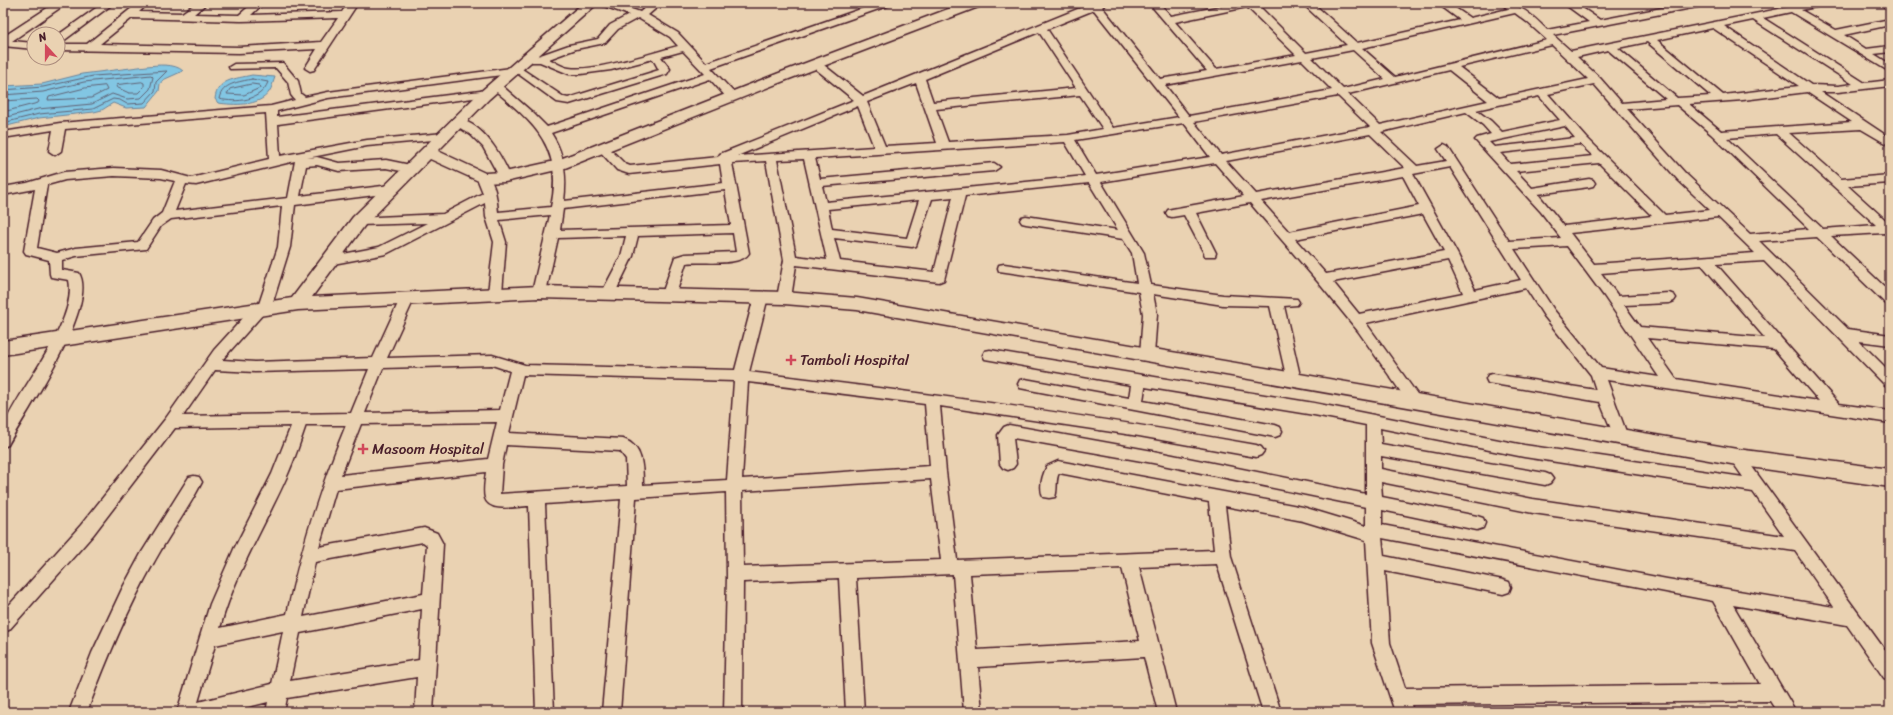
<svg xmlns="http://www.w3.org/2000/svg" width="1893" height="715" font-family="Sriracha,sans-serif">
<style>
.water{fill:#82c6e3;stroke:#6c8399}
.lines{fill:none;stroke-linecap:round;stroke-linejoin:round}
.shore{stroke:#606275;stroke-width:1}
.street-casing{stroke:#4a1f2b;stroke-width:3}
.secondary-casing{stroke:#4a1f2b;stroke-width:3}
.street{fill:#ead2b2;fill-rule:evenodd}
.secondary{fill:#ead2b2;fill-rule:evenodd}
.poi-dot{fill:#d1495b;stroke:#ead2b2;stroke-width:1.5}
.labels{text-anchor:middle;stroke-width:3.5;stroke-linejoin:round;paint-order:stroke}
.poi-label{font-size:15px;fill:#4a1f2b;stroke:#ead2b2;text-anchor:start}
</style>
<rect width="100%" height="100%" fill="#ead2b2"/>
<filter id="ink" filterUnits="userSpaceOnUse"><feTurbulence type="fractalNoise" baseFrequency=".025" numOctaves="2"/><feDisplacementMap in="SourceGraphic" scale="8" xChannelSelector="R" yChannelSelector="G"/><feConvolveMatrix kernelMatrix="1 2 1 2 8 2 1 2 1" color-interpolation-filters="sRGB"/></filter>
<g filter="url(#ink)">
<path class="water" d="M147,66C157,65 175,63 183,71L163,80L160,84L159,91L146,107L126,108L113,103L102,110L94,112L39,118L3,127V86L42,84L82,74Z
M252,75L275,77C273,82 272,88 269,92C259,107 233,105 218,103L215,99C217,79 235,79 252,75Z"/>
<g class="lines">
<path class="shore" d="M252,79L268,82C261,101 237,103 219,99C222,83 239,82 252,79Z
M142,82L144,83V87L138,93H129L116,87L117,85Z
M252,84L259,85L260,88L244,95L227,94L230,89Z
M105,86L107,90L91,98L48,100L49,97L85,88Z
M3,90L43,87L93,76L167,71L156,82L155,91L144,103L127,104L120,100L113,99L93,109L39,114L3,123
M3,95L43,92L84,82L151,75L153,77L150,89L141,98L127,99L112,94L92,104L38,109L3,118
M3,101L37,99L39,101L38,103L3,112"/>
<defs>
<path id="street" d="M55,3H67L12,41L34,43V49L3,46V37Z
M103,3H114L62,42L58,43V35Z
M138,3H149L139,12L182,13L196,3H207L194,14L239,15L253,3H264L251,15L342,12L348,3H358L314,70L310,71L305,68L317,49L239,53L58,50V44H87ZM132,18L241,21L338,18L321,42L239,47L100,44Z
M599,3H614L640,12L651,3H662L648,15L678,33L706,63L878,3H892L890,5L711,68L736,95L737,97L736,99H728L710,79L551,133C565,154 567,177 564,201L723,183L720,164L629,174L617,170L597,148L599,146H607L625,164L630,166L718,157L720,154L854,100L812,66L811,64L812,62H820L863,96L1090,4L1089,3H1107L1102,7L1160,79L1207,71L1149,3H1159L1171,16L1237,3H1256L1306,53L1347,45L1302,3H1313L1357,43L1460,20L1437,3H1448L1470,18L1508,9L1501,3C1520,3 1534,17 1547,30L1589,22L1563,3H1575L1600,20L1687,3H1707L1702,6L1553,35L1571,51L1808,3H1827L1825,5L1801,10L1836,30L1890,19V25L1844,35L1866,49L1890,46V52L1874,54L1890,64V72L1791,12L1763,18L1865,83L1890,80V86L1838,92H1821L1890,138V146L1861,129L1789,133L1841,179L1890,175V183L1848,186L1890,224V235L1884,233L1831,236L1890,292V305L1885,303L1817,237L1759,241L1848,329L1890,335V345L1859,341L1890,372V386L1885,385L1764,261L1716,264L1839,404L1890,411V423L1607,380L1628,437L1626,441L1621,443L1616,441L1600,402L1488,383L1486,379L1488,375L1493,374L1596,390L1591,375L1544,316L1526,288L1366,323L1422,401L1420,405L1415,407L1410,405L1358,331L1318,282L1250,203L1196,213L1216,253L1215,256H1205L1204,253L1184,215L1172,217L1168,216L1166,213L1168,210L1172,209L1244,196L1215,163L1101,182L1144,253L1151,285L1223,295L1297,299L1299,302L1297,305L1284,306L1301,380L1299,384L1294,385L1289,384L1287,380L1270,306L1223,305L1153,294L1157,314L1154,355L1152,359L1147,360L1142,359L1140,355L1143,314L1139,292L999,271L998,268L999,265L1004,264L1137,283L1132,253L1123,239L1026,224L1022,223L1020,220L1022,217L1026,216L1118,230L1089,183L965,196L944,280L939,282L796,265L791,298L789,301L784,303L779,301L777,298L784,260L766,161L732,163L749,253C741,267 701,261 686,263L676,294L674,297L669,299L664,297L662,294L675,257L685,254L736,252L733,233L638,236L633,256L613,297L608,299L603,297L601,294L621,256L626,236L558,238L546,292L544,295L539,297L534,295L532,292L550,215L499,220L506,242L502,293L500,296L495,298L490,296L488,293L494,242L486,217L485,203L386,254L328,265L323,264L322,261L323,258L328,257L379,247L427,223L359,225L355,224L353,221L355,218L443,214L483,193L477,178L483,174C496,178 497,202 498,212L551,207C564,147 534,123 492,88L491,86L492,84H500L532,112L547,127L705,74L683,51L661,57L670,69L667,74L569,104L557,102L517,73L328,98L277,111V117L488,90L493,93L488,96L278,124L280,156L367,140L444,133L450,136L444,139L367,146L307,158L317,157L339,163L386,160L415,166L417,169L411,173L386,168L339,171L317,165L306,166L300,196L391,185L395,186L397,189L395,192L391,193L295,205L290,247L271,308L269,311L264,313L222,360L255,362L373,358L400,299L402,296L407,294L412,296L414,299L387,358L492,355L525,365L735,370L754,297L756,294L761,292L766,294L768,297L749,372C919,392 1088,415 1256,445L1261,447L1264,451L1261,455L1256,457L1139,436L940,406L946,472L957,560L1214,550L1209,502L1059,473C1055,480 1058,489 1055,497L1049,498L1043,497C1039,487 1042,476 1047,466L1058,461L1303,507L1366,526V507L1153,463L1013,438L1016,464L1013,468L1008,470L1003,468L1000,464L998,435L1004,427L1009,425L1153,451L1366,494V425L1314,415L1145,387L1143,401L1275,425L1280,427L1282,431L1280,435L1275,437L1025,389L1020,388L1018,384L1020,380L1025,379L1129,398L1131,385L985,359L983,355L985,351L990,350L1314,403L1524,445L1743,477L1729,457L1732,453L1737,451L1742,453L1890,657V680L1884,678L1847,625L1733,605L1796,712H1777L1770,701L1411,705L1413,712H1395L1372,643L1366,540L1303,521L1225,506L1231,557L1281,712H1263L1217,564L1139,567L1176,712H1158L1144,657L978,667L982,712H964L953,574L856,578L864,712H846L839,578L743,582L742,712H724L727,575L726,492L636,498L620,712H602L621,499L545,504L554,712H536L529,506C518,506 489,513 485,498C483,491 485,480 486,472L336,489L319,547L424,528L437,533L443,544L433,712H415L417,677L287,698L284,712H266L268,702L228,712H177L210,604L234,549L272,474L291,426L175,428L93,535L9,630L3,632V612L81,525L166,418L214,350L254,306L259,304L278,247L282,206L171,219L161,226L146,249L76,256L62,260V270L79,273C99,306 26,412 8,445L3,447C3,441 1,432 4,426C19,388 78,322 69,280L51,277L50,274L49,260L26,254L24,251L35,189L3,195V187L27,183L64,172L114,168L161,170L191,178L269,159L266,113L65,129L61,151L55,155L49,151L53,130L3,138V132L60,123L271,106L295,100L291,95L288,82L276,68L230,69L229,67L234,64L283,63L298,81L301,94L305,97L328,92L511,68L516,65L564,97L568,98L659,70L653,59L611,70L581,74H569L540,62H532L531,60L532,58L569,45L598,39L610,25L629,15L601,5ZM1247,7L1296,55L1216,69L1175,22ZM1094,10L1179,117L1113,128L1047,29ZM1515,13L1527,22L1547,40L1395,77L1362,48ZM638,18L670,37L678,46C651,53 596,72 569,68C562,67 555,62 549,59L576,49L605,43L618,29ZM1753,20L1853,84L1838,86L1811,85L1724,26ZM1713,28L1799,86L1723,95L1657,40ZM1039,32L1076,88L933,102L925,79ZM1647,42L1711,96L1677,98L1618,48ZM1552,45L1588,79L1499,98L1459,67ZM1353,50L1385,79L1343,89L1312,58ZM1608,50L1666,99L1622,103L1600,78L1577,57ZM1302,60L1332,90L1189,116L1165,85ZM1449,70L1488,101L1380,125L1348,94ZM916,83L937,143L885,146L867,102ZM1594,84L1678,180L1710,210L1665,215L1587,138L1548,94ZM1807,92L1852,122L1721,131L1689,104L1743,100ZM1080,95L1103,129L1068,135L948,142L936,109ZM1338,96L1370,127L1221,155L1194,122ZM1539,96L1560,120L1502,132L1491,121L1476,110ZM1677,105L1711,134L1809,229L1750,234L1686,174L1627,109ZM858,106L874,147L737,156ZM1466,112L1483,125L1491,134L1477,138L1475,140L1477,142L1541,212L1561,238L1509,241L1448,147L1444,145L1438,149L1446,161L1417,166L1381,132ZM1184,123L1210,157L1096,175L1075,140ZM1565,126L1575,138L1494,147L1489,142ZM1370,134L1405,168L1256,194L1226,161ZM1776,134L1876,225L1823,229L1727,138ZM1065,142L1085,176L826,202L822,186L994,171L1000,167L994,163L820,179L815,158ZM1580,144L1593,156L1510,164L1500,153ZM804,159L827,260L796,256L777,160ZM295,161L288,198L175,211L186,184L196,185ZM1599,163L1652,216L1564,226L1538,194L1589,187L1593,186L1595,183L1593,180L1589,179L1532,188L1516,171ZM1450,167L1521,280L1475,290L1458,255L1413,174ZM114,176L161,178L175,181L162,213L153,220L138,242L76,248L57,253L37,248L47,185L65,180ZM1403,176L1419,206L1289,232L1261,201ZM725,190L731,225L560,230L563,209ZM953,197L934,272L840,261L834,238L912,247L916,246L932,199ZM919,200L907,238L832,229L828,209ZM1423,214L1444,252L1326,274L1295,239ZM1718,217L1755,253L1594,264L1570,233ZM1567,246L1604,296L1659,377L1601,368L1554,310L1514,249ZM1448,260L1463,293L1359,314L1333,282ZM1702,265L1765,338L1640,327L1624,305L1669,303L1674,301L1676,298L1674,295L1669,293L1618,296L1601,273ZM1647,338L1774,349L1819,401L1676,379ZM492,365L510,371L500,410L365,413L383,368ZM369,369L351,413L183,416L215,370L255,372ZM523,375L734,381L727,480L643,485C643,467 643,446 623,439L509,433ZM748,382L925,404L930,466L742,479ZM497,422L488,459L341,475L361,424ZM306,425H346C320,488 301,548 287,614L220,628C235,573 265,526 288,474C295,458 300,442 306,425ZM1380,428L1524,457L1753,492L1784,536L1533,499L1381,469V456L1545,485L1550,483L1553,479L1550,475L1545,473L1381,444ZM506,445L620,451L626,459L627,486L500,494L502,465ZM931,479L941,560L743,567L742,491ZM1381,482L1533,513L1795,551L1834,607L1667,579L1382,525V510L1477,530L1483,528L1485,523L1483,518L1477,516L1382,497ZM1382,538L1713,601L1760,684L1405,688L1390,643L1385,571L1503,594L1509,592L1511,587L1509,582L1503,580L1384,556ZM423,542L427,545L423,594L303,617L315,562ZM1122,568L1140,641L977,650L970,574ZM422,609L419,660L290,681L300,633ZM283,631L272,684L198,702L215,645Z
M1878,3H1890V10Z
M458,119C485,125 500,154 511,177L509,180H501L483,147L471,135L454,124L452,122Z
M194,476L199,477L202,482C188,510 168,536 153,564C127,611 106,661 87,712H69L92,653L122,589L142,552L189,477Z"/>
<path id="secondary" d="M583,3H598L489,99L438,151L485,173L505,172L555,161L779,73L964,3H983L981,6L789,79L565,168L505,182L483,183L430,159L365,225L312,297L539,286L784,292L857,298L1737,449L1890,469V487L1737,465L857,310L784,304L539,298L298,310L3,355V341L292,298L353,217L479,93Z"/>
</defs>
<use href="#street" class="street-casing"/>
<use href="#secondary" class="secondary-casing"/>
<use href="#street" class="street"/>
<use href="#secondary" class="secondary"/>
</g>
</g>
<g class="poi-dot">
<path d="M789 354h4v4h4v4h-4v4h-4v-4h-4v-4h4z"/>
<path d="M361 443h4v4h4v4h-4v4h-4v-4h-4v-4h4z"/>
</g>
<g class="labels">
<g class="poi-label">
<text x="800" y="365">Tamboli Hospital</text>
<text x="372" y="454">Masoom Hospital</text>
</g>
</g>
<rect width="1893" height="715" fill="none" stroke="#ead2b2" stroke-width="16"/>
<rect x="8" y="8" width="1877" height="699" fill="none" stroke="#4a1f2b" stroke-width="1.5" filter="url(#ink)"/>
<g transform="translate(46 46) rotate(339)"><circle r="19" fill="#ead2b2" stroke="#aa8a7c"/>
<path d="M0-3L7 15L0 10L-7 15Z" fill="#d1495b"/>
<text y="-6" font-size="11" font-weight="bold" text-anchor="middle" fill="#4a1f2b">N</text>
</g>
</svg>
